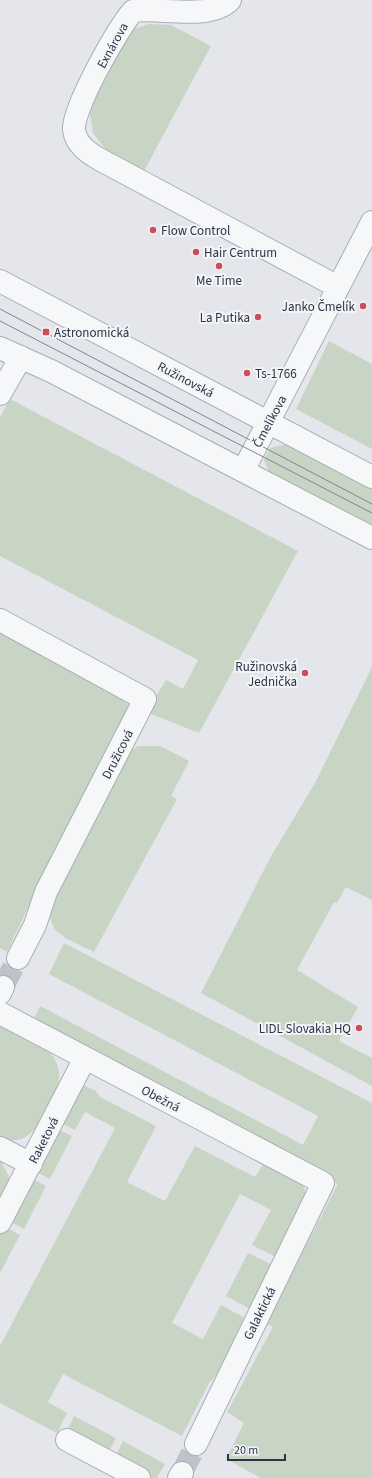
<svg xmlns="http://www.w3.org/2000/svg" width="372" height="1478" font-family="'Source Sans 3',sans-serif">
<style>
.green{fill:#c8d5c5}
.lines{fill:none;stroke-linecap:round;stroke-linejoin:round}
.minor-tunnel{stroke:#bfc2ca;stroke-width:22;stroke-dasharray:22 11;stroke-linecap:butt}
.minor-casing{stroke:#a9adb6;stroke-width:24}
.minor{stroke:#f6f7f9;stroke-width:22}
.tram{stroke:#7d8595;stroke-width:1}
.poi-dot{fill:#cd4c57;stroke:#f3f5f8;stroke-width:1.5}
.labels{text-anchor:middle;stroke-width:4;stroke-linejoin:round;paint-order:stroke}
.street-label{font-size:13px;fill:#2b3344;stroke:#f3f5f8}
.poi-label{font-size:13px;fill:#2b3344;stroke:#f3f5f8;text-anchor:start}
</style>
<rect width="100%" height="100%" fill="#e4e6eb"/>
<path class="green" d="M149,24L171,25L211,46L143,173L109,154L93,133L89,109L121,44L134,29Z
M329,341L372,364V449L296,409Z
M10,399L298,551L199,733L146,712L166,680L183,689L198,660L0,556V417Z
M287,444L372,488V528L270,474L264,460L270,448Z
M0,625L115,686L128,705L125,729L34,895L7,952L0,948Z
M372,667V900L346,887L337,903L334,902L297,970L358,1007L339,1041L372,1058V1086L201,993L270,858L315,783Z
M138,746H160L189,761L171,796L177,799L94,952L67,939L55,930L48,914L121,759Z
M64,943L372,1103V1478H261L226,1459L244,1423L227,1412L273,1327L264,1322L271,1313L338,1184L32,1022L40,1006L303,1145L318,1116L49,974Z
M0,1023C15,1031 46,1043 54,1058C57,1064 60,1071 59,1078C57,1096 39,1133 21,1139C14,1141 7,1140 0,1139Z
M81,1084L96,1091L100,1097L156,1126L127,1182L165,1201L195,1146L255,1177L263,1164C271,1168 297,1179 302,1184C315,1201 287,1243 278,1258L252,1245L271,1210L240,1194L172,1323L203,1339L221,1305L247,1319L222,1369L209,1383L182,1436L63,1374L48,1402L67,1413L57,1433L0,1403V1346L115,1128L85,1112L75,1130L59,1122Z
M55,1128L72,1136L50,1179L33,1170Z
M0,1159L11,1181L0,1212Z
M29,1177L46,1186L24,1229L7,1220Z
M3,1226L20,1235L0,1273V1233Z
M248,1253L275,1266L252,1310L226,1296Z
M74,1416L116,1438L107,1455L66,1433Z
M123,1441L165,1464L157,1478H150L114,1459Z"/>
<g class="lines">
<path class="minor-tunnel" d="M3,987L18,958
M182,1473L196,1444"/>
<defs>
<path id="minor" d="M230,0C210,21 160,7 133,11C118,28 72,109 74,130C76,144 87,152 99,159L338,287
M0,281L372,477
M0,348L51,371L372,538
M0,394L21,357
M243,471L372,222
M0,620L145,699L46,892L35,925L18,958
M0,993L3,987
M0,1013L323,1183L196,1444
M0,1148L31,1164
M0,1222L85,1058
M67,1440L139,1478
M179,1478L182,1473"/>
</defs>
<use href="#minor" class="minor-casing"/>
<use href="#minor" class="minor"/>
<path class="tram" d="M0,309L372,504
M0,321L372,513"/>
</g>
<g class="poi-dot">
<circle cx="153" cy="230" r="4"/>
<circle cx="196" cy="252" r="4"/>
<circle cx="219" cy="266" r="4"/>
<circle cx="363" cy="306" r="4"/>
<circle cx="258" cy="317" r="4"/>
<rect x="42" y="328" width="8" height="8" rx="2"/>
<circle cx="247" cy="373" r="4"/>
<circle cx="305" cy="673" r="4"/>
<circle cx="359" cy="1028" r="4"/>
</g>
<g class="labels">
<g class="street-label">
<text transform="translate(112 45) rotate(-61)" y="5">Exnárova</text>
<text transform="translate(186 379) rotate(28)" y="5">Ružinovská</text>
<text transform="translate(269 421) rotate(-62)" y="5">Čmelíkova</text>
<text transform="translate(117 754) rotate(-63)" y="5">Družicová</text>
<text transform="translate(161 1098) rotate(28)" y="5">Obežná</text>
<text transform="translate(43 1140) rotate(-63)" y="5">Raketová</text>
<text transform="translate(259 1313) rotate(-64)" y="5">Galaktická</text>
</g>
<g class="poi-label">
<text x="161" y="235">Flow Control</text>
<text x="204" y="257">Hair Centrum</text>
<text x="219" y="285" text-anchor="middle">Me Time</text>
<text x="355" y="311" text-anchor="end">Janko Čmelík</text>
<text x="250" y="322" text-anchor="end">La Putika</text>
<text x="54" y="337">Astronomická</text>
<text x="255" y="378">Ts-1766</text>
<text x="297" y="671" text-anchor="end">Ružinovská<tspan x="297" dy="15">Jednička</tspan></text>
<text x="351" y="1033" text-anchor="end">LIDL Slovakia HQ</text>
</g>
</g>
<path d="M228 1454v6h57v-6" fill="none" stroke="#2b3344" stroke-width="2"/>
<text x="234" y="1454" font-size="12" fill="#2b3344" stroke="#f3f5f8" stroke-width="3" paint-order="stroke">20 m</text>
</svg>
